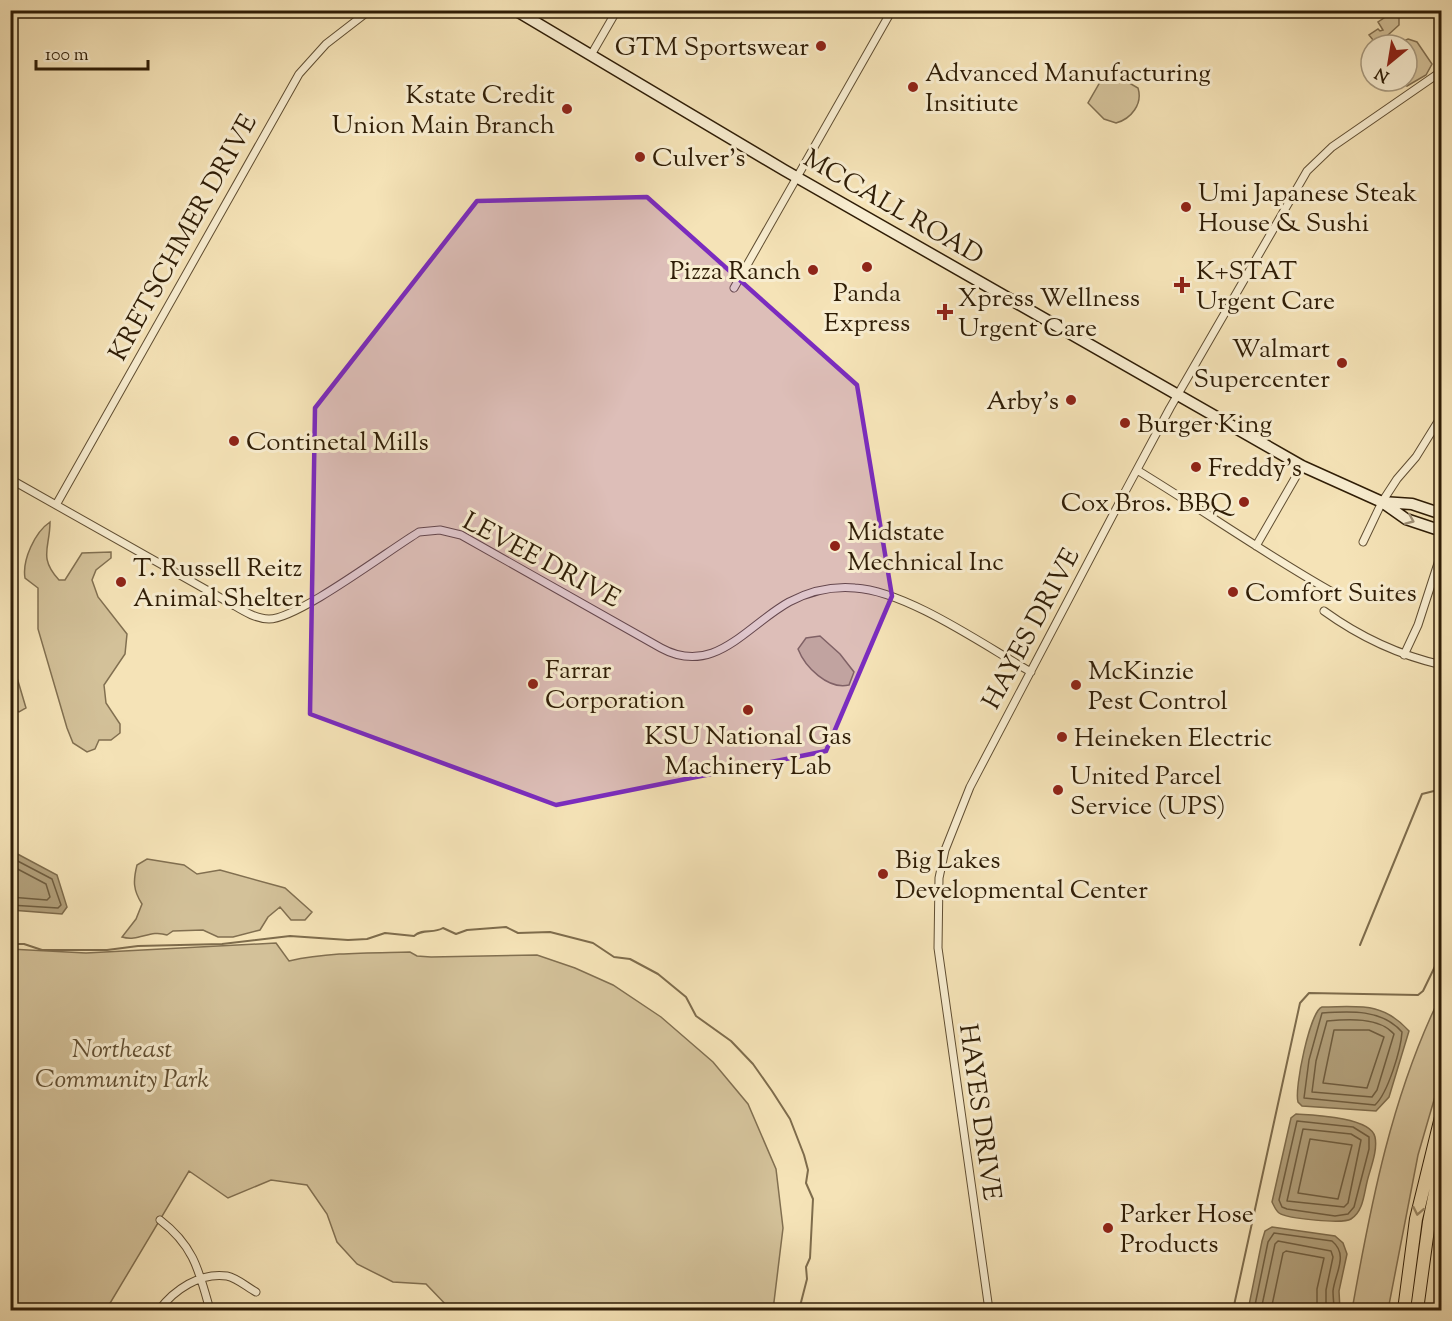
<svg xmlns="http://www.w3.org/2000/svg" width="1452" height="1321" font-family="'Sorts Mill Goudy',serif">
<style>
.green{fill:#d3c199;stroke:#816f50;stroke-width:1.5}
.water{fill:#b2a07b;stroke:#7e6c4c;stroke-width:1.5}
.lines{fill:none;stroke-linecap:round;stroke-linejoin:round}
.shore{stroke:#705e40;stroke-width:1.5}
.stream{stroke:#7e6c4c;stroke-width:2}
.minor-casing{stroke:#604e32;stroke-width:9}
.secondary-casing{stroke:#2f1d06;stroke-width:13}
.trunk-casing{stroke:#2f1d06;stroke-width:14}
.minor{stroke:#f8edd0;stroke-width:7}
.secondary{stroke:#f8edd0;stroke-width:10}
.trunk{stroke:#f5e3b7;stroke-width:12}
.oneway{stroke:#9e8f75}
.oneway2{stroke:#9c8a67}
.marked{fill:#7b2cbf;fill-opacity:0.2;stroke:#7b2cbf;stroke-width:4.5;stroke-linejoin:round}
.poi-dot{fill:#8f2418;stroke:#f8edd0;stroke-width:2}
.labels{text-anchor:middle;stroke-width:6;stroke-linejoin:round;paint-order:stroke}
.poi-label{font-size:26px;fill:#2f1d06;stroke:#f8edd0;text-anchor:start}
.street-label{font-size:26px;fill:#2f1d06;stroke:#f8edd0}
.park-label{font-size:26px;font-style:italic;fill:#604e32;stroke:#f8edd0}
</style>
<rect width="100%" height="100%" fill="#f5e3b7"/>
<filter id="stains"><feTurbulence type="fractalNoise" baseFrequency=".00333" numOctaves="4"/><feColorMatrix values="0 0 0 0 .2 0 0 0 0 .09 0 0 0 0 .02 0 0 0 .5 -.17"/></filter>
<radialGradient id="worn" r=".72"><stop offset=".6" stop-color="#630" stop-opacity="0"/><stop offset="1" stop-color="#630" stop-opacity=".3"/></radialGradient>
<path class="green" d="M1390,14L1399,18V25L1377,45L1369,35L1378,29L1380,31L1383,30L1378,22Z
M1408,39L1417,42L1432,64L1426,75L1407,86L1399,81H1407V45H1395Z
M1107,70L1138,88C1143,104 1131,119 1116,123L1104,119L1088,103Z
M50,522C50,548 38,557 59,580H65L82,553L111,552V558L96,570L92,580L98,597L127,634L125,654L104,685L106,703L120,724V733L111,740H99L95,749L87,752L73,743L67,728L38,629V588L25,578C22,560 35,532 50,522Z
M820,636L840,654L854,672L849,685C828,690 805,667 798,649L806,638Z
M10,654L26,708L19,712L11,707Z
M147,859L184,865L197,874L220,870L285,888L312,912L305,920H291L280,907L268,917L260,930L233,937H218L203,930L173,931L167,935C150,929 139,942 122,937L136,919L142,904C133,890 133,881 137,865Z
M276,943L289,961C329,952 370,953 410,952L417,956L431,957L537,955L575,968L613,985L661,1017L713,1062L748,1104L776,1169L783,1228L773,1310H451L426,1284L393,1282L357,1264L337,1242L327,1214L307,1185L271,1180L228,1198L189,1171L106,1310H11L10,949L86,953Z
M1441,995V1076L1418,1155L1388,1310H1352C1371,1203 1392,1094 1441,995Z
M1441,1230V1310H1432L1435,1301Z"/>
<path class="water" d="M10,850L57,875L67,907L62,914L11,910Z
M1322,1007C1358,1007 1382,1001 1409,1031L1389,1097L1376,1111L1302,1106L1298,1102C1294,1089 1310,1011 1322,1007Z
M1296,1114C1313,1115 1371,1117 1375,1137C1378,1151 1370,1169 1367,1182C1364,1194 1363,1212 1351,1219C1343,1224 1288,1219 1279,1213C1276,1211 1274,1206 1272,1202L1291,1118Z
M1272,1227L1335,1236L1343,1243L1347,1254L1339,1291L1340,1310H1248L1262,1241L1265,1231Z"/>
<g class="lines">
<path class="shore" d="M10,857L52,879L61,905L58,908L10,905
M10,865L46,884L50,897L47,900L10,897
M1322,1013C1350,1011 1382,1009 1402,1032C1401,1049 1388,1093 1375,1105L1304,1098L1309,1060Z
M1327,1021C1348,1019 1379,1017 1394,1034L1377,1090L1372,1097L1312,1092L1316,1061Z
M1334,1030H1369L1384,1037L1367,1088L1323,1083Z
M1297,1121L1353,1127L1369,1137V1149L1354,1207L1348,1214L1335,1216L1287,1209L1282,1207L1279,1200Z
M1303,1129L1351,1134L1361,1140L1348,1203L1344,1207L1287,1201Z
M1310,1139L1352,1145L1338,1199L1298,1193Z
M1254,1310L1268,1242L1274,1233L1332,1241C1349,1255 1335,1273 1333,1291C1333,1297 1334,1304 1334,1310
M1261,1310L1275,1244L1278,1241L1331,1251L1333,1257L1326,1290V1310
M1271,1310L1283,1253L1286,1251L1324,1258L1317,1289V1310"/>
<path class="stream" d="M10,944H24L42,950H107L138,946L222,944L290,936L348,940L367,939L385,933L414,936C423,928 433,934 443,928L456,934L467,930L506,927L518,933L550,932L593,943L614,957L630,959L658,974L686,997L696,1016L731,1041L753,1064L772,1091L790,1119L804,1155L808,1170L806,1183L813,1199L810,1258L806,1267L807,1279L799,1310
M1360,945L1422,794L1442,789
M1233,1310L1300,1003L1309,993L1418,995L1423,991L1442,952"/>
<defs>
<path id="minor" d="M591,55L617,10
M734,288L892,10
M1137,470C1203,510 1266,555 1334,593
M10,479L235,606C245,612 257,619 269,619C298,619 389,550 419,532L440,530L461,535L661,648C714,677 746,626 789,602C810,591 832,586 855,588C907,591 985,646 1031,672
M56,505L299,74L326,44L370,10
M1363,542L1382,502L1397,479L1416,457L1442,415
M1256,546L1302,466
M1324,611C1360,637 1398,655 1442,665
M1404,655L1418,625L1442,551
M160,1220C194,1246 199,1271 210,1310
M159,1310C174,1290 200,1272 227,1276C237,1278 247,1287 256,1292
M989,1310L938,948L939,878L945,850L970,787L1126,490L1170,408L1307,171L1332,147L1442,71"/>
<path id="secondary" d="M515,10L784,170L1302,466L1382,502L1406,519L1442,531
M1382,502L1412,504L1442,514"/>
<path id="trunk" d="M1404,1310L1416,1219L1442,1113
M1417,1310L1429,1222L1442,1158"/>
</defs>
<use href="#minor" class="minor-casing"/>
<use href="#secondary" class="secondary-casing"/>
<use href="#trunk" class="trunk-casing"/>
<use href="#minor" class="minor"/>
<use href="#secondary" class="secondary"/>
<use href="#trunk" class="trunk"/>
</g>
<defs><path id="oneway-chevron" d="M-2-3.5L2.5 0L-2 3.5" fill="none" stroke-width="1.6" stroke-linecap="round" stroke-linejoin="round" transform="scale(1.5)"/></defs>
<use class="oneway" href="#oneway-chevron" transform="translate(1410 520) rotate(23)"/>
<use class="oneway2" href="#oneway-chevron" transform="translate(1418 1211) rotate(101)"/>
<path class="marked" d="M647,197L857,385L892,596L826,751L556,805L310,714L315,408L477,201Z"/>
<g class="poi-dot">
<circle cx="821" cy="46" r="6"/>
<circle cx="913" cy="87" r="6"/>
<circle cx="567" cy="109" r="6"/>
<circle cx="640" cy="157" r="6"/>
<circle cx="1186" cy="207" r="6"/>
<circle cx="867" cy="267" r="6"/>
<circle cx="813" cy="270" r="6"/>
<path d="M1179 276h6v6h6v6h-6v6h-6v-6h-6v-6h6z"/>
<path d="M942 303h6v6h6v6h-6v6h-6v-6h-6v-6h6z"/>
<circle cx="1342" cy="363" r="6"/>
<circle cx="1071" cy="400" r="6"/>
<circle cx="1125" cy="423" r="6"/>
<circle cx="234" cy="441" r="6"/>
<circle cx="1196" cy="467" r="6"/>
<circle cx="1244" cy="502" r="6"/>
<circle cx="835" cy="546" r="6"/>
<circle cx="121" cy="582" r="6"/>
<circle cx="1233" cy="592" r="6"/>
<circle cx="533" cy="684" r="6"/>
<circle cx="1076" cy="685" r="6"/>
<circle cx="748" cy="710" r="6"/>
<circle cx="1062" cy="737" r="6"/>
<circle cx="1058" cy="790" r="6"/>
<circle cx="883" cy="874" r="6"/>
<circle cx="1108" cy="1228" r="6"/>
</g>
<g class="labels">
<g class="poi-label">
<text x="809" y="55" text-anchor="end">GTM Sportswear</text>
<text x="925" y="81">Advanced Manufacturing<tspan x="925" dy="30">Insitiute</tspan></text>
<text x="555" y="103" text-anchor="end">Kstate Credit<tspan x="555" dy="30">Union Main Branch</tspan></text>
<text x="652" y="166">Culver's</text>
<text x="1198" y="201">Umi Japanese Steak<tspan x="1198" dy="30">House &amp; Sushi</tspan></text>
<text x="801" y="279" text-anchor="end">Pizza Ranch</text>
<text x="1196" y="279">K+STAT<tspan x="1196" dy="30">Urgent Care</tspan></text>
<text x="867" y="301" text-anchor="middle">Panda<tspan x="867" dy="30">Express</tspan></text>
<text x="958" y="306">Xpress Wellness<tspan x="958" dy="30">Urgent Care</tspan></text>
<text x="1330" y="357" text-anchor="end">Walmart<tspan x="1330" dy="30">Supercenter</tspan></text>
<text x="1059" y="409" text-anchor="end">Arby's</text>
<text x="1137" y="432">Burger King</text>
<text x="246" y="450">Continetal Mills</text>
<text x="1208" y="476">Freddy's</text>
<text x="1232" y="511" text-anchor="end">Cox Bros. BBQ</text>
<text x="847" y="540">Midstate<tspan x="847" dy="30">Mechnical Inc</tspan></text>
<text x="133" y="576">T. Russell Reitz<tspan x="133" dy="30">Animal Shelter</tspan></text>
<text x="1245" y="601">Comfort Suites</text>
<text x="545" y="678">Farrar<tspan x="545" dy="30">Corporation</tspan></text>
<text x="1088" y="679">McKinzie<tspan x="1088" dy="30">Pest Control</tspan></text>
<text x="748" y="744" text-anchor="middle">KSU National Gas<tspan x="748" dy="30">Machinery Lab</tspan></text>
<text x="1074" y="746">Heineken Electric</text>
<text x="1070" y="784">United Parcel<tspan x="1070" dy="30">Service (UPS)</tspan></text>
<text x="895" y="868">Big Lakes<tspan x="895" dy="30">Developmental Center</tspan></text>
<text x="1120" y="1222">Parker Hose<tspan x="1120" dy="30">Products</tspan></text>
</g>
<g class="street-label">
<text transform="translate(894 206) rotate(30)" y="9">MCCALL ROAD</text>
<text transform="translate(182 237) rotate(-61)" y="9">KRETSCHMER DRIVE</text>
<text transform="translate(542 559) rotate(28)" y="9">LEVEE DRIVE</text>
<text transform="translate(1030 628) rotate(-62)" y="9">HAYES DRIVE</text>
<text transform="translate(981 1112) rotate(82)" y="9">HAYES DRIVE</text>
</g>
<g class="park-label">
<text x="122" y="1057">Northeast<tspan x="122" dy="30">Community Park</tspan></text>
</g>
</g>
<rect width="1452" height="1321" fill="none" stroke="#f5e3b7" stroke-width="36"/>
<rect x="12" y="12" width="1428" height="1297" fill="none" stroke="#2f1d06" stroke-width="3"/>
<rect x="18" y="18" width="1416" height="1285" fill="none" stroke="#2f1d06" stroke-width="1.5"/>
<g transform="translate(1389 63) rotate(210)"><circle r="28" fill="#f8edd0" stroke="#a89a7f" stroke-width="1.5"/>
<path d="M0-4.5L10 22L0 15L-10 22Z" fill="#8f2418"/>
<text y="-9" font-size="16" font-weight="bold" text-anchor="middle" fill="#2f1d06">N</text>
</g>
<path d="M36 60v9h112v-9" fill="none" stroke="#2f1d06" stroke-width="3"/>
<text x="45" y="60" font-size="18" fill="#2f1d06" stroke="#f8edd0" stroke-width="4.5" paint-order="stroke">100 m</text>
<rect width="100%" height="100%" filter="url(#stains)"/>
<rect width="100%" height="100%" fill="url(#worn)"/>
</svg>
